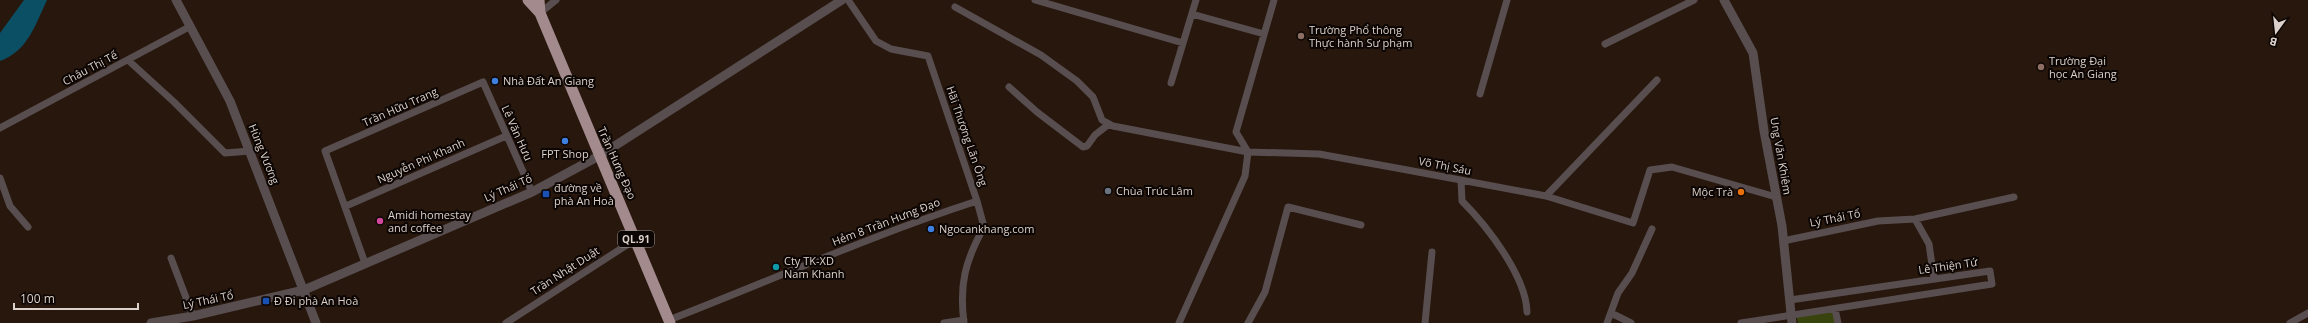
<svg xmlns="http://www.w3.org/2000/svg" width="2308" height="323" font-family="'Open Sans',sans-serif">
<style>
.green{fill:#38430d}
.water{fill:#0b4f64}
.lines{fill:none;stroke-linecap:round;stroke-linejoin:round}
.minor{stroke:#584e4f;stroke-width:7}
.tertiary{stroke:#584e4f;stroke-width:9}
.trunk{stroke:#a28a8d;stroke-width:11}
.education-dot{fill:#8d6e63;stroke:#0b0503;stroke-width:1.5}
.shop-dot{fill:#3f7fe0;stroke:#0b0503;stroke-width:1.5}
.worship-dot{fill:#6b7280;stroke:#0b0503;stroke-width:1.5}
.food-dot{fill:#e8710a;stroke:#0b0503;stroke-width:1.5}
.transit-dot{fill:#1a4fb4;stroke:#0b0503;stroke-width:1.5}
.hotel-dot{fill:#d1479c;stroke:#0b0503;stroke-width:1.5}
.culture-dot{fill:#0f9aa8;stroke:#0b0503;stroke-width:1.5}
.labels{text-anchor:middle;stroke-width:4;stroke-linejoin:round;paint-order:stroke}
.shield{fill:#0b0503;stroke:#9d948e;stroke-width:1}
.shield-label{font-size:10px;font-weight:bold;fill:#dcd1ca}
.poi-label{font-size:11px;fill:#dcd1ca;stroke:#0b0503;text-anchor:start}
.street-label{font-size:11px;fill:#dcd1ca;stroke:#0b0503}
</style>
<rect width="100%" height="100%" fill="#27170d"/>
<path class="green" d="M1835,309L1838,323H1798L1796,315Z"/>
<path class="water" d="M24,0H47C35,25 28,51 0,61V33Z"/>
<g class="lines">
<path class="minor" d="M848,0L876,41L891,49L928,56L977,201L984,227C965,261 959,285 964,323
M1035,0L1183,43
M955,7L1041,55L1077,81L1093,97L1102,120L1113,126L1248,152L1319,154L1402,169L1546,196L1633,223L1650,170L1672,167L1776,197
M540,13L556,0
M1192,14L1264,34
M1605,44L1694,0
M129,61L174,102L225,153L250,151
M1171,83L1196,0
M1009,87L1037,112L1083,147L1087,146L1095,135L1109,124
M1480,94L1507,0
M0,128L189,27
M1248,152L1236,132L1274,0
M0,178L10,206L28,227
M1461,180L1462,201C1487,226 1526,276 1527,312
M1546,196L1657,80
M346,206L506,136
M1915,219L1929,244L1934,279
M1783,241L1878,221L1915,219L2014,197
M171,258L193,316
M365,263L325,151L483,82L532,192
M1835,309L1838,323
M1611,313L1631,323
M669,320C772,280 872,235 977,201
M506,323L636,239
M944,323L964,320
M1179,323L1245,176L1248,152
M1248,323L1265,292L1288,207L1361,225
M1425,323L1432,252
M1607,323L1618,293L1632,273L1652,229
M1741,323L1992,284L1990,271L1790,300
M2290,323L2308,313"/>
<path class="tertiary" d="M176,0L230,101L316,323
M1724,0L1753,53L1764,131L1782,226L1792,323
M151,323L193,316L304,290L532,192L599,156L842,0"/>
<path class="trunk" d="M528,0L540,13
M539,0L540,13L670,323"/>
</g>
<g class="education-dot">
<circle cx="1301" cy="36" r="4"/>
<circle cx="2041" cy="67" r="4"/>
</g>
<g class="shop-dot">
<circle cx="495" cy="81" r="4"/>
<circle cx="565" cy="141" r="4"/>
<circle cx="931" cy="229" r="4"/>
</g>
<circle class="worship-dot" cx="1108" cy="191" r="4"/>
<circle class="food-dot" cx="1741" cy="192" r="4"/>
<g class="transit-dot">
<rect x="542" y="190" width="8" height="8" rx="2"/>
<rect x="262" y="297" width="8" height="8" rx="2"/>
</g>
<circle class="hotel-dot" cx="380" cy="221" r="4"/>
<circle class="culture-dot" cx="776" cy="267" r="4"/>
<g class="labels">
<rect class="shield" x="618" y="231" width="36" height="16" rx="3"/>
<g class="shield-label">
<text x="636" y="243">QL.91</text>
</g>
<g class="poi-label">
<text x="1309" y="34">Trường Phổ thông<tspan x="1309" dy="13">Thực hành Sư phạm</tspan></text>
<text x="2049" y="65">Trường Đại<tspan x="2049" dy="13">học An Giang</tspan></text>
<text x="503" y="85">Nhà Đất An Giang</text>
<text x="565" y="158" text-anchor="middle">FPT Shop</text>
<text x="554" y="192">đường về<tspan x="554" dy="13">phà An Hoà</tspan></text>
<text x="1116" y="195">Chùa Trúc Lâm</text>
<text x="1733" y="196" text-anchor="end">Mộc Trà</text>
<text x="388" y="219">Amidi homestay<tspan x="388" dy="13">and coffee</tspan></text>
<text x="939" y="233">Ngocankhang.com</text>
<text x="784" y="265">Cty TK-XD<tspan x="784" dy="13">Nam Khanh</tspan></text>
<text x="274" y="305">Đ Đi phà An Hoà</text>
</g>
<g class="street-label">
<text transform="translate(90 68) rotate(-28)" y="4">Châu Thị Tế</text>
<text transform="translate(400 107) rotate(-24)" y="4">Trần Hữu Trang</text>
<text transform="translate(517 133) rotate(66)" y="4">Lê Văn Hưu</text>
<text transform="translate(967 136) rotate(71)" y="4">Hãi Thượng Lãn Ông</text>
<text transform="translate(264 154) rotate(68)" y="4">Hùng Vương</text>
<text transform="translate(1781 156) rotate(80)" y="4">Ung Văn Khiêm</text>
<text transform="translate(421 161) rotate(-24)" y="4">Nguyễn Phi Khanh</text>
<text transform="translate(617 163) rotate(66)" y="4">Trần Hưng Đạo</text>
<text transform="translate(1445 166) rotate(11)" y="4">Võ Thị Sáu</text>
<text transform="translate(508 188) rotate(-24)" y="4">Lý Thái Tổ</text>
<text transform="translate(1835 218) rotate(-11)" y="4">Lý Thái Tổ</text>
<text transform="translate(886 222) rotate(-21)" y="4">Hẻm 8 Trần Hưng Đạo</text>
<text transform="translate(1948 266) rotate(-8)" y="4">Lê Thiện Tứ</text>
<text transform="translate(565 271) rotate(-33)" y="4">Trần Nhật Duật</text>
<text transform="translate(208 300) rotate(-12)" y="4">Lý Thái Tổ</text>
</g>
</g>
<g transform="translate(2276 32) rotate(195)" stroke="#0b0503" stroke-width="3" paint-order="stroke">
<path d="M0-3L7 15L0 10L-7 15Z" fill="#dcd1ca"/>
<text y="-6" font-size="11" font-weight="bold" text-anchor="middle" fill="#dcd1ca">B</text>
</g>
<path d="M14 303v6h124v-6" fill="none" stroke="#dcd1ca" stroke-width="2"/>
<text x="20" y="303" font-size="12" fill="#dcd1ca" stroke="#0b0503" stroke-width="3" paint-order="stroke">100 m</text>
</svg>
